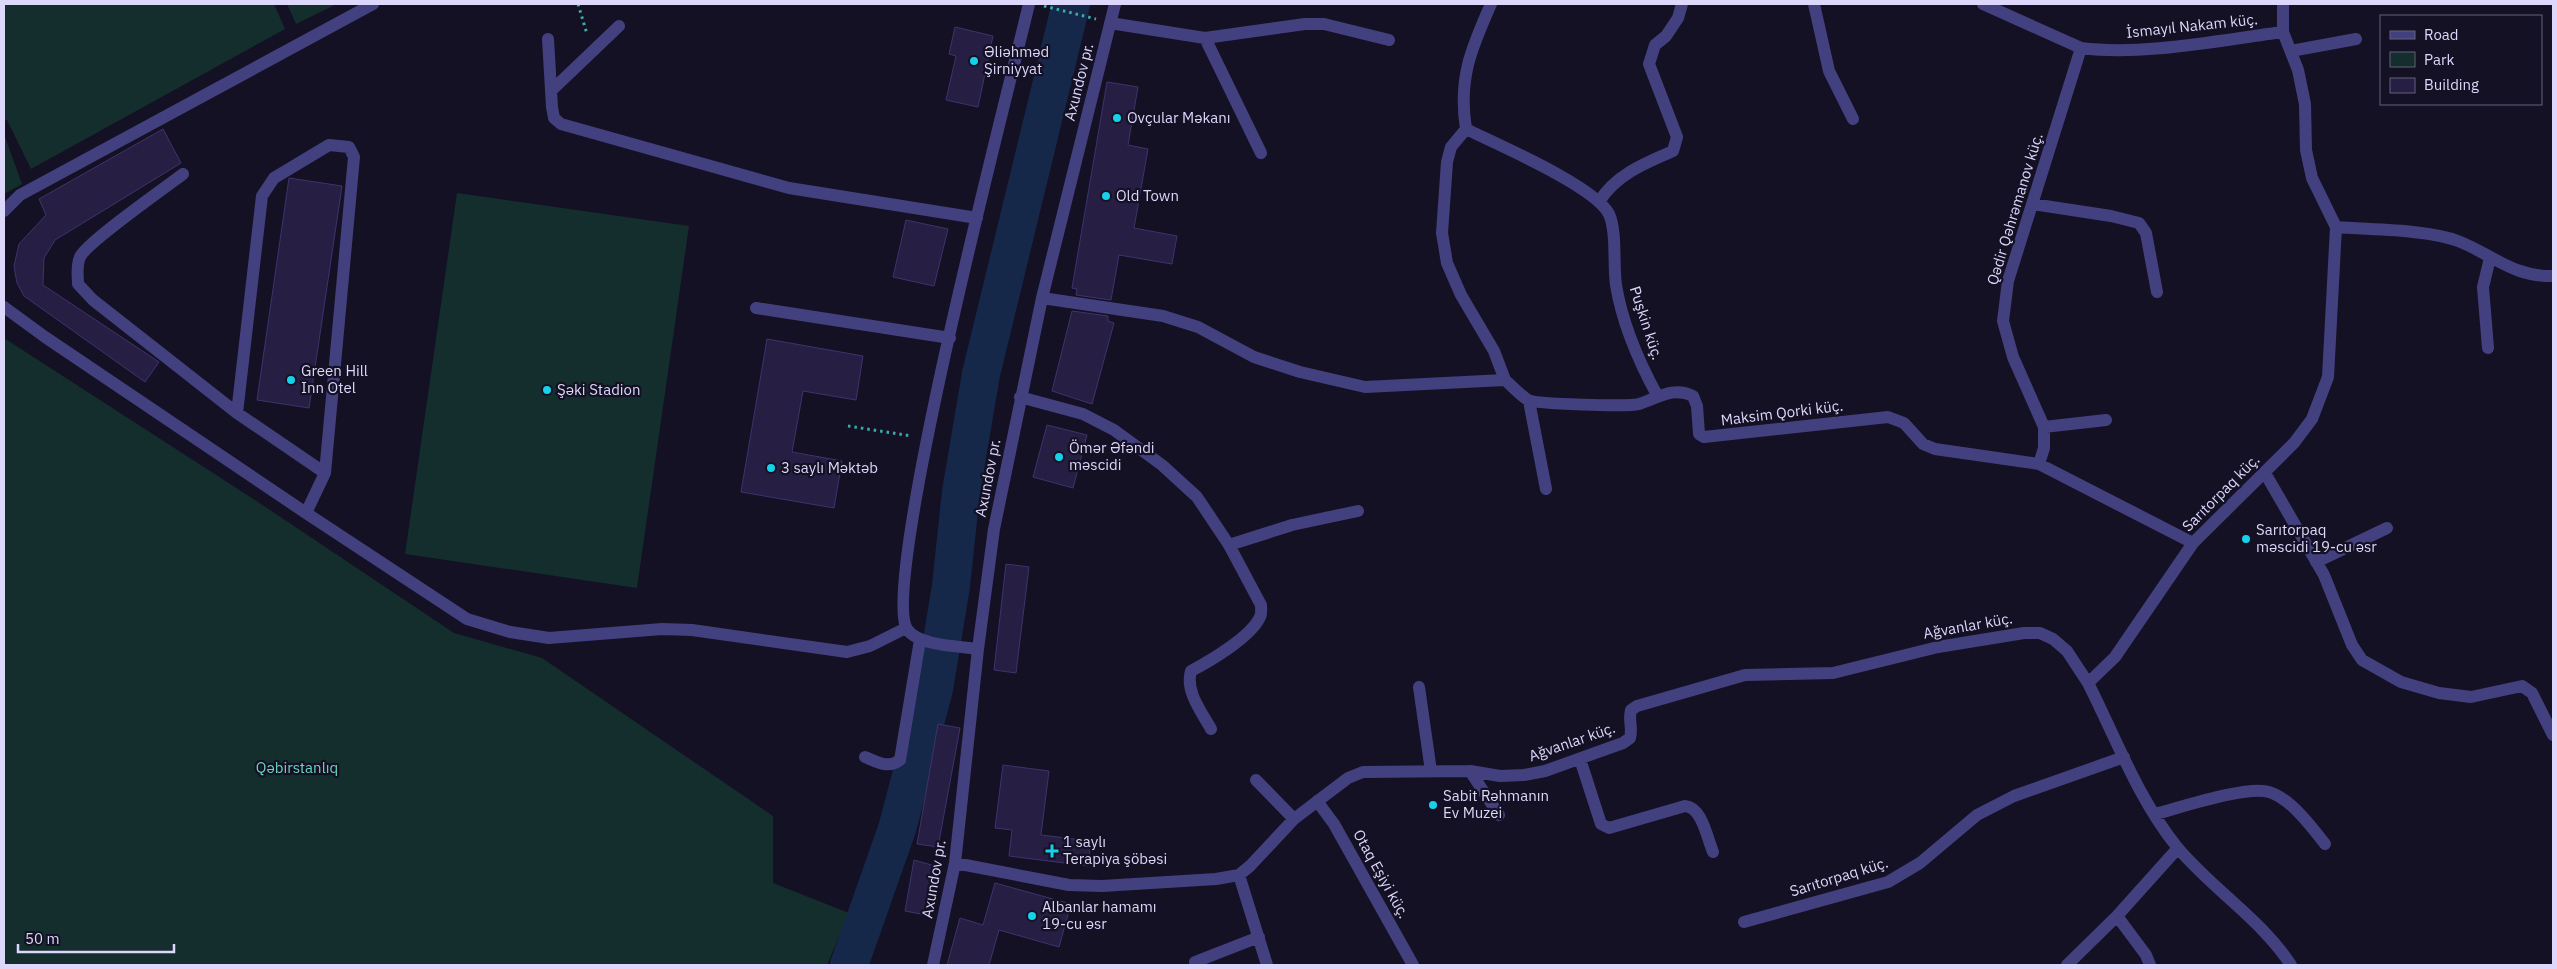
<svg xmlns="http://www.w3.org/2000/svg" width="2557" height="969" font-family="'IBM Plex Sans',sans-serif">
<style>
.green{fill:#142d2d}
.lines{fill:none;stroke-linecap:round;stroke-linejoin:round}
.river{stroke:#15284a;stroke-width:38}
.building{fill:#261e43;stroke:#3f336d}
.path{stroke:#3aaca8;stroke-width:3;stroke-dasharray:2.5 4;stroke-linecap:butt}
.minor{stroke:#43407f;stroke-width:12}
.poi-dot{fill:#15d1ea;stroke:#141124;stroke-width:2}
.labels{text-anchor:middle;stroke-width:4.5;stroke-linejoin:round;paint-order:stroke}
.street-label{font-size:15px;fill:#dcd7fb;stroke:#141124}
.poi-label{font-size:15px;fill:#dcd7fb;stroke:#141124;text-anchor:start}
.park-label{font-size:15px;fill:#69d5bc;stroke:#141124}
</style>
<rect width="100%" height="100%" fill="#141124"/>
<path class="green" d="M4,4H274L285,29L31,169L7,120H4Z
M287,4H337L296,24Z
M4,134L22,184L4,194Z
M457,193L689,226L637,588L405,554Z
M4,338L258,502L454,633L542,658L773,816V883L849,913L827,965H4Z"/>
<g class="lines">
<path class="river" d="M849,965L897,829L934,689L951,586L961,492L981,374L1071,4"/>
</g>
<path class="building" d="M955,27L993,36L978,107L946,100L956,56L949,54Z
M1107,82L1138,87L1128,145L1148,149L1134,228L1177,236L1172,264L1119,255L1111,300L1076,295L1077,289L1072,288Z
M163,129L181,163L55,240L44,258L43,285L159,362L145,382L24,296L17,283L14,266L19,244L46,215L39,199Z
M289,178L342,186L309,408L257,400Z
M906,220L948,229L934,286L893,277Z
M1072,311L1108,316V321L1114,323L1092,404L1052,391Z
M767,339L863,356L856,400L803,391L792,452L842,461L834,508L741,492Z
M1047,425L1087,435L1073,488L1033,477Z
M1006,564L1029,567L1016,673L994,670Z
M938,724L960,728L938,847L917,844Z
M1003,765L1049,771L1041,835L1091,841L1088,866L1009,856L1012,830L995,828Z
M914,860L935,866L926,915L905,911Z
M995,883L1071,904L1059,947L999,930L989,965H947L960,918L983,925Z"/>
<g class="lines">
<path class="path" d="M578,4L587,34
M1044,6L1096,19
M848,426L912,436"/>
<path class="minor" d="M1491,4C1471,49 1458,79 1466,129L1451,147L1447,162L1442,233L1447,263L1461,295L1494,351L1505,380
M1814,4L1829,71L1853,119
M1983,4L2081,48C2144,56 2220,40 2283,32L2298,70L2305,104L2306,150L2312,178L2336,227C2371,230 2426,229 2458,241C2492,254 2512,277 2553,276
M2283,4V32
M1110,23L1205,38L1305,24H1324L1389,40
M1205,38L1261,153
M548,39L552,107L554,118L561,124L789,188L977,218
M2291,51L2356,39
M551,91L619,26
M1466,129C1496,144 1595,186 1609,214C1617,232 1613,264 1616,285C1622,322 1639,362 1657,395
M183,174C165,188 87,242 80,257C76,266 78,276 78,284L93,300L237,413L325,473
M1599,202C1615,175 1645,163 1673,151L1677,137L1649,64L1655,45L1666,36L1678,18L1682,4
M2032,204L2111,216L2139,223L2146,233L2157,292
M4,211L20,195L373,4
M1042,298L1163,316L1198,327L1254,357L1300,372L1365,387L1505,380C1512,386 1520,395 1528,400C1536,404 1628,407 1639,404C1658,398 1673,386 1693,396L1697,406L1699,434L1704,437L1888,417L1904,423L1923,444L1935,449L2039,464L2193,543
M4,307L45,337L306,513L467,619L510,632L549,638L662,629L692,630L847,652L870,646L906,628
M756,308L950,338
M2488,348L2483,287L2490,258
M1020,397L1083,414L1114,430L1162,465L1197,497L1229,545L1261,605C1261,609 1262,613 1260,617C1251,637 1210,661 1191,671C1185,691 1201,711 1211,729
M1529,401L1546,489
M237,413L262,196L274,178L329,145L349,147L354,157L325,473L306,513
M2044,427L2106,420
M2039,464L2044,448V427L2013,357L2003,321L2008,281L2081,48
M2265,473L2324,575L2352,645L2362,660L2401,682L2439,693L2471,697L2522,686L2532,693L2553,735
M1229,545L1292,525L1358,511
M2316,562L2387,528
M978,649C959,646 918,646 907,629C879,585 1010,84 1029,4
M1419,687L1431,771
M865,757C877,762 888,769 900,760L920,640
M1580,759L1601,824L1609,828L1685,806C1702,807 1707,838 1713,852
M1470,771L1499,815
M1256,780L1294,819
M1317,801L1334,824L1413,965
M2155,814C2179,808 2248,785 2269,792C2290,798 2312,827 2325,844
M955,863L1069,885L1102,886L1216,879L1239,875L1250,866L1294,819L1348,778L1363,772L1470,771L1500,776L1524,775L1545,771L1623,743L1630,738C1633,728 1628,720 1631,710L1637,706L1745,675L1833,673L1938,647L2024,633H2040L2053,639L2067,651L2088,683
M1239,875L1267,965
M2117,916L2146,955L2150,965
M1744,922L1888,882L1920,863L1977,815L2014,796L2124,757
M1195,962L1259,937
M933,965L955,863L978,649L994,529L1042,298L1115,4
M2067,965L2117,916L2178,848
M2291,965C2261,919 2212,889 2177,847C2138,799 2116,738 2088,683L2115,657L2193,543L2294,443L2312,419L2328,377L2336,227"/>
</g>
<g class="poi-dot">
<circle cx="974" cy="61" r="5"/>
<circle cx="1117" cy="118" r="5"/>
<circle cx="1106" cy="196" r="5"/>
<circle cx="291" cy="380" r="5"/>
<circle cx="547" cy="390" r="5"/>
<circle cx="1059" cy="457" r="5"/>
<circle cx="771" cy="468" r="5"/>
<circle cx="2246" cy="539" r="5"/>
<circle cx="1433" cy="805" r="5"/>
<path d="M1049.5 843.5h5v5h5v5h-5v5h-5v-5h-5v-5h5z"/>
<circle cx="1032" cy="916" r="5"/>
</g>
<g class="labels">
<g class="street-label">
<text transform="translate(2192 26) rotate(-6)" y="5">İsmayıl Nakam küç.</text>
<text transform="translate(1079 82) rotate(-76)" y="5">Axundov pr.</text>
<text transform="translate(2015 209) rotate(-73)" y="5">Qədir Qəhrəmanov küç.</text>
<text transform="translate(1646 323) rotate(72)" y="5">Puşkin küç.</text>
<text transform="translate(1782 413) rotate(-7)" y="5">Maksim Qorki küç.</text>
<text transform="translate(988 478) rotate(-79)" y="5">Axundov pr.</text>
<text transform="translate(2221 493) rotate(-45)" y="5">Sarıtorpaq küç.</text>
<text transform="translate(1968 626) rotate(-10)" y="5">Ağvanlar küç.</text>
<text transform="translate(1572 742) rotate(-19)" y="5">Ağvanlar küç.</text>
<text transform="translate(1381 874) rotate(61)" y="5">Otaq Eşiyi küç.</text>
<text transform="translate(1839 877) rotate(-17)" y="5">Sarıtorpaq küç.</text>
<text transform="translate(934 879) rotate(-80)" y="5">Axundov pr.</text>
</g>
<g class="poi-label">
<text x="984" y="57">Əliəhməd<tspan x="984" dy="17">Şirniyyat</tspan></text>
<text x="1127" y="123">Ovçular Məkanı</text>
<text x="1116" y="201">Old Town</text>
<text x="301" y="376">Green Hill<tspan x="301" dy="17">Inn Otel</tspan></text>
<text x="557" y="395">Şəki Stadion</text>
<text x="1069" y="453">Ömər Əfəndi<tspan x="1069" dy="17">məscidi</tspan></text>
<text x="781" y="473">3 saylı Məktəb</text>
<text x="2256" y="535">Sarıtorpaq<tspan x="2256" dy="17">məscidi 19-cu əsr</tspan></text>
<text x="1443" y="801">Sabit Rəhmanın<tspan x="1443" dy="17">Ev Muzei</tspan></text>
<text x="1063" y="847">1 saylı<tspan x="1063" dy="17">Terapiya şöbəsi</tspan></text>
<text x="1042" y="912">Albanlar hamamı<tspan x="1042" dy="17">19-cu əsr</tspan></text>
</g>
<g class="park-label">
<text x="297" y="773">Qəbirstanlıq</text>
</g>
</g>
<rect width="2557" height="969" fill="none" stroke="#dcd7fb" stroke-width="10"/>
<rect x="2380" y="15" width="162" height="90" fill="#141124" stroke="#64607a"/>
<rect x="2390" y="31" width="25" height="8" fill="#43407f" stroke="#64607a"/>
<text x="2424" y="40" font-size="15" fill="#dcd7fb">Road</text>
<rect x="2390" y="52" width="25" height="15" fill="#142d2d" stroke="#64607a"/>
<text x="2424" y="65" font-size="15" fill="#dcd7fb">Park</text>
<rect x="2390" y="78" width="25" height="15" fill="#261e43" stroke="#64607a"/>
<text x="2424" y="90" font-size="15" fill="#dcd7fb">Building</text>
<path d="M18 944v8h156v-8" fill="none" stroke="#dcd7fb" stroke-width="2.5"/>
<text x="25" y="944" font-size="15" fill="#dcd7fb" stroke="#141124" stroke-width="4" paint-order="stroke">50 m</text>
</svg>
